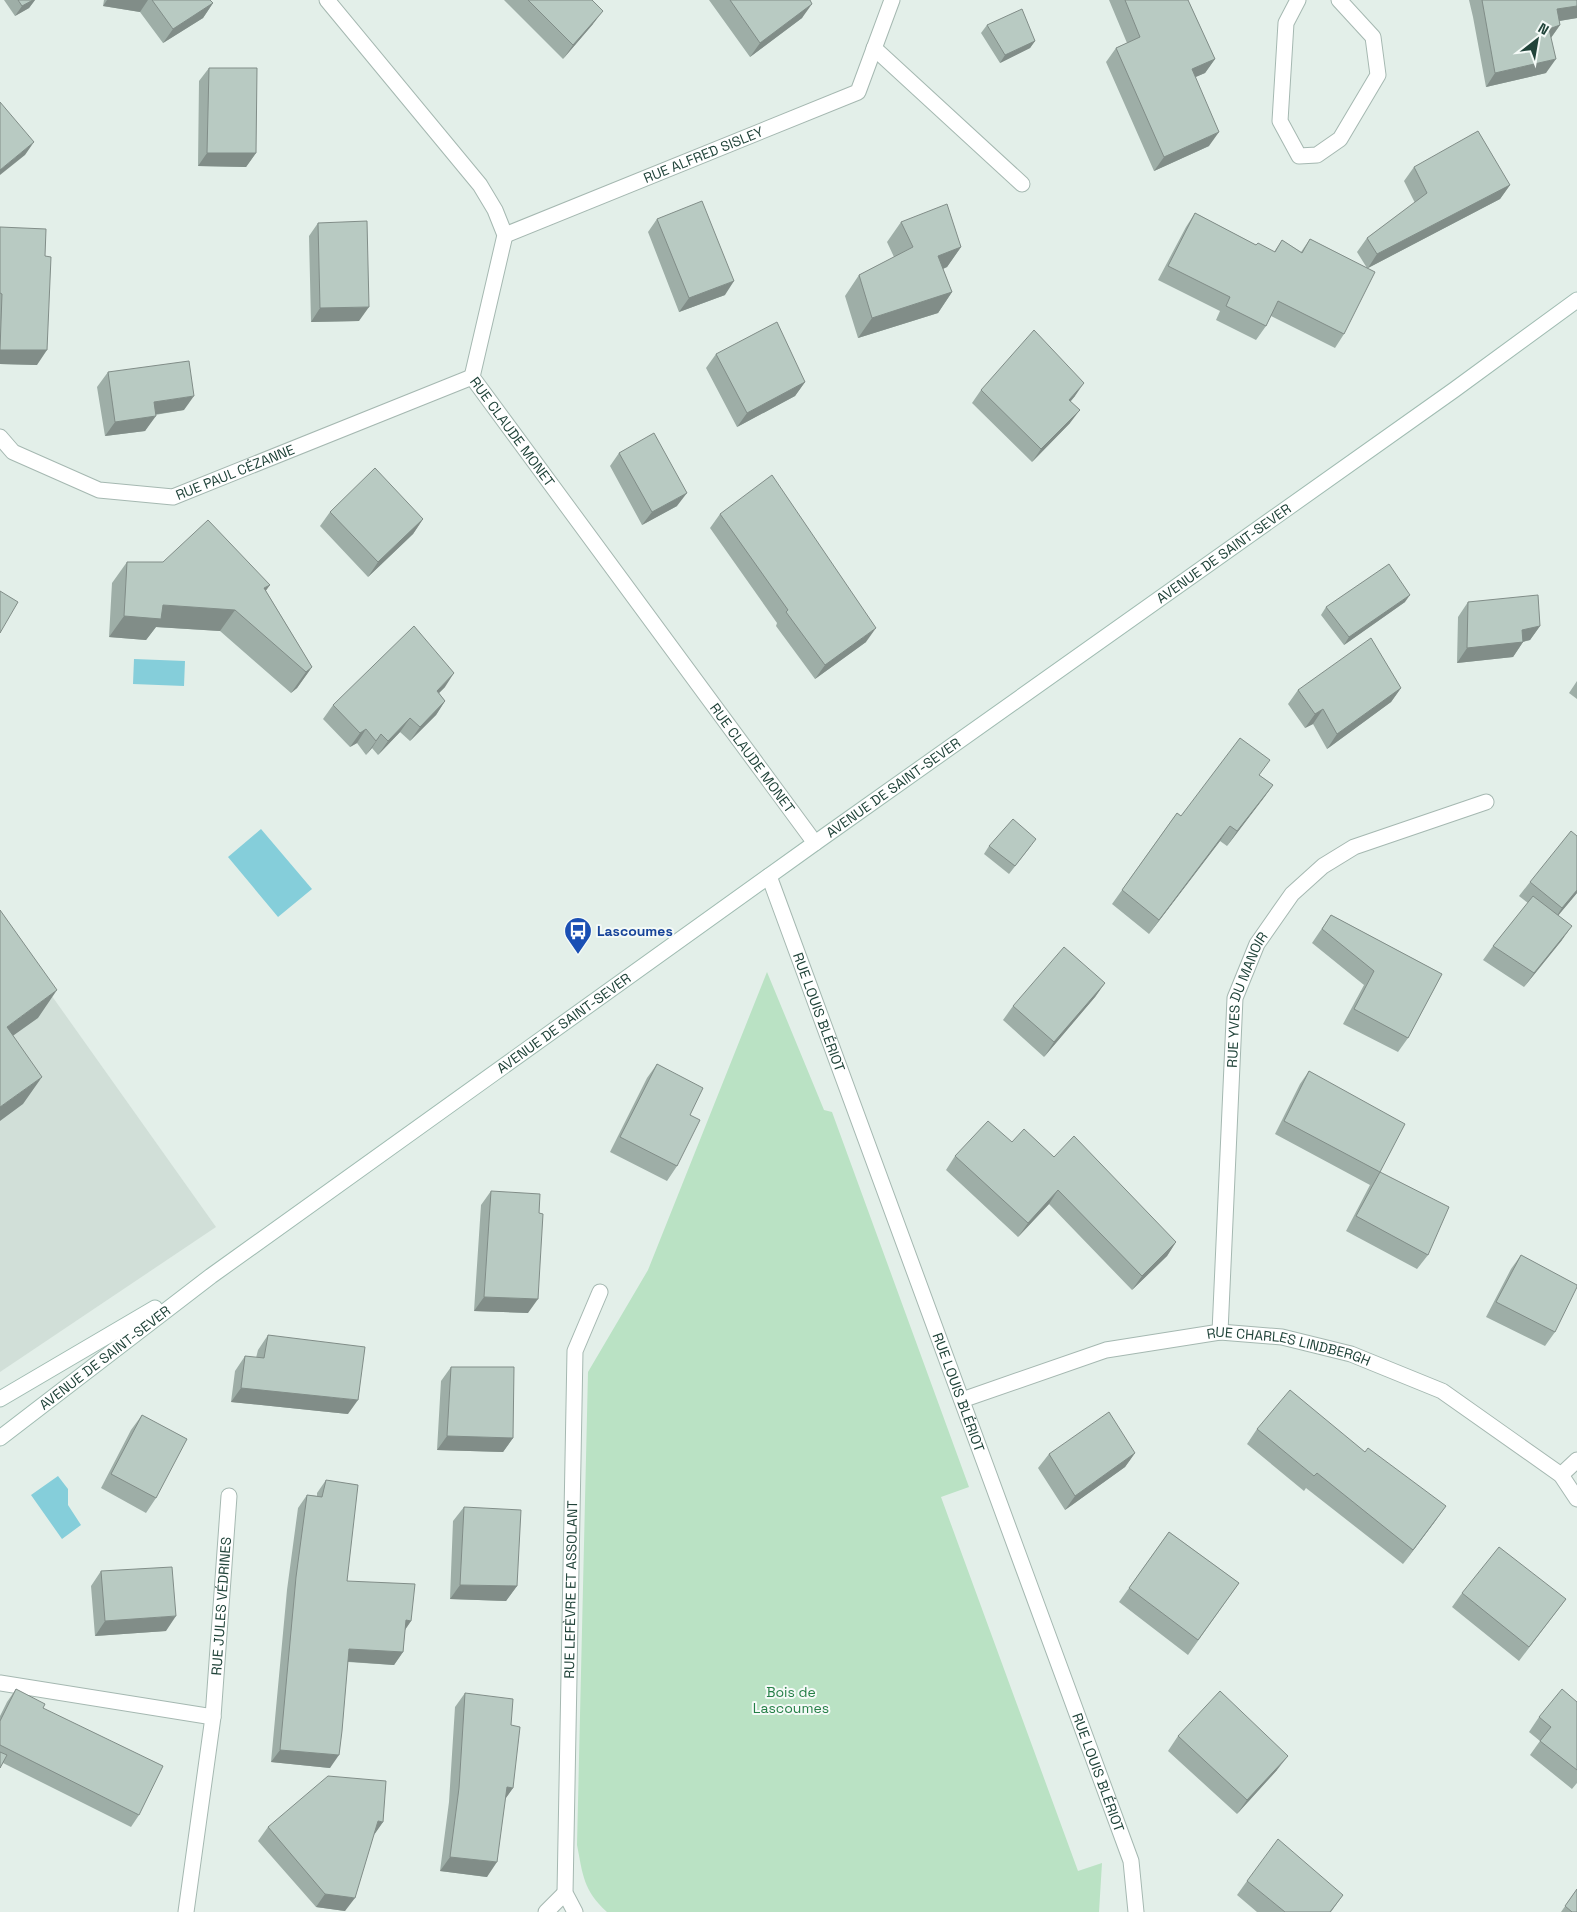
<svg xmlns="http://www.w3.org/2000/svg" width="1577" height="1912" font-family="'Space Grotesk',sans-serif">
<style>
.built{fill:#d1dfd8}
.green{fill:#bae2c4}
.water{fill:#85ceda}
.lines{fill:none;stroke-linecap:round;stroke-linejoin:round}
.minor-casing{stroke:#a5b8b1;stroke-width:17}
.secondary-casing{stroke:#a0bcb2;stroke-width:17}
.minor{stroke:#fff;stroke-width:15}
.secondary{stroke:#fff;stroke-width:15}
.wall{fill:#9eaea7}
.shaded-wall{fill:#818d88}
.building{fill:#b8cac2;stroke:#818d88}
.labels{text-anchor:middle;stroke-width:4;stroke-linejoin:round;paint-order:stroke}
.street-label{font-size:14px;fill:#204339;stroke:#f4faf7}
.transit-label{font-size:14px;font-weight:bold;fill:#164399;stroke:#f4faf7;text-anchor:start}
.park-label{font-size:14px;fill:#257f47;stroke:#f4faf7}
</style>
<rect width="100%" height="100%" fill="#e3efe9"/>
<path class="built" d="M0,923L216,1227L0,1372Z"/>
<path class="green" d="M767,972L824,1110L832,1112L969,1487L941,1497L1078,1871L1102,1863L1099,1912H607C583,1890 583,1875 577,1845L588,1372L648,1270Z"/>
<path class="water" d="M134,659L185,661L184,686L133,684Z
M261,829L312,889L278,917L228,857Z
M58,1476L68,1489V1505L81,1525L62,1539L31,1495Z"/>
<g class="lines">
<defs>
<g id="minor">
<path id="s1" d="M327,0L480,185L495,210L505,235L472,377L815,843"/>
<path d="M1298,0L1286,23L1280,121L1299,156L1317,155L1340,139L1378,75L1373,37L1339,0"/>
<path d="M874,48L1022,184"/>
<path id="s2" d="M505,235L858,92L892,0"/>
<path id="s3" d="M0,437L13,452L99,490L173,497L472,377"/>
<path id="s4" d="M769,876L1131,1861L1136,1912"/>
<path id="s5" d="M1220,1332L1235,998L1257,944L1292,894L1323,866L1354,847L1486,802"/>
<path id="s6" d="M962,1400L1106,1350L1220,1332L1282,1337L1351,1354L1442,1391L1561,1475L1577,1499"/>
<path d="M1561,1475L1577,1460"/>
<path d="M0,1683L213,1717"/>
<path id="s7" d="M186,1912L213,1717L229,1496"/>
<path d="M546,1912L565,1893"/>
<path id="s8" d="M575,1912L565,1893L575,1351L600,1292"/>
</g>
<g id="secondary">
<path d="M0,1399L155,1308"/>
<path id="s9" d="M0,1438L211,1276L815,843L1454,390L1577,300"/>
</g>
</defs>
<use href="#minor" class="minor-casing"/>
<use href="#secondary" class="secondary-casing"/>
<use href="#minor" class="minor"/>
<use href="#secondary" class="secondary"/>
</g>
<path class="wall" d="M4,0H35L29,8L15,16Z
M104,0H210L213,3L203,18L163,43L140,12L103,6Z
M504,0H592L593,24L563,59Z
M709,0H810L802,18L750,57Z
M1109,0H1188L1215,59L1205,73L1195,77L1209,146L1154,171L1106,62L1116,48L1127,43Z
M1469,0H1577V18L1559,21L1560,25L1551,38L1546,73L1486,87L1473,17Z
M987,25L1035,41L1030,48L1000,63L981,33Z
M209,68L256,153L246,167L198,166L199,81Z
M1414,167L1510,185L1500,199L1368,268L1344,334L1335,348L1271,316L1266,326L1256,340L1216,320L1220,311L1158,280L1186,227L1195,213L1256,245L1274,252L1282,240L1301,252L1310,239L1367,268L1357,252L1367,238L1415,203L1404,181Z
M657,219L725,295L679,312L648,232Z
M901,222L961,247L947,267L943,269L952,292L938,313L858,338L845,296L859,275L894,257L887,242Z
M318,223L359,321L311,322L309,236Z
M0,227L37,365L0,364Z
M716,354L805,382L795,396L737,427L706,368Z
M108,372L184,410L155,415L145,431L105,436L97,387Z
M981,390L1075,396L1071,401L1070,423L1032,462L972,403Z
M619,453L677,506L642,525L610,466Z
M330,512L423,519L413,534L368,577L320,526Z
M720,514L866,642L815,679L776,626L777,623L710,528Z
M127,562L266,591L312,667L297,688L291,693L220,631L156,627L146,640L109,637L112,583Z
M1405,602L1344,645L1321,615L1326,607Z
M1468,602L1540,626L1530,640L1523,642L1513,657L1457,663L1458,617Z
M1577,681V699L1569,693Z
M445,687L439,693L445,701L436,715L410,741L400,732L378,755L372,748L366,755L357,743L350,747L323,719L333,705Z
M1401,688L1391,702L1327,749L1313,724L1305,728L1288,704L1298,690Z
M1259,775L1273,785L1227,846L1220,841L1149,934L1112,904L1177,813L1181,816Z
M989,846H1031L1009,874L984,854Z
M1530,882L1577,893L1558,915L1562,940L1524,987L1483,960L1493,946L1528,903L1519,896Z
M1331,915L1442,974L1408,1038L1398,1052L1343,1024L1364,985L1312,943Z
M1105,983L1095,997L1044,1057L1003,1020L1013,1006Z
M657,1064L690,1115L677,1166L667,1181L610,1152L647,1078Z
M1309,1071L1380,1172L1428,1255L1417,1269L1346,1231L1370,1185L1275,1134L1300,1084Z
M1012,1142L1054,1157L1176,1242L1167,1256L1132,1290L1049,1204L1018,1237L946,1170L955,1156Z
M491,1191L539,1213L528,1313L474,1311L481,1205Z
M1521,1255L1555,1332L1545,1346L1486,1317L1511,1269Z
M268,1335L348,1414L231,1402L235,1371L245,1356L256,1358L258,1350Z
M451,1367L513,1438L503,1452L437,1450L441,1381Z
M142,1415L156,1498L146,1513L101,1488L131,1430Z
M1257,1429L1436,1520L1403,1564L1306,1488L1304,1491L1247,1444Z
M1135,1453L1125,1467L1065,1510L1038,1468L1049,1454Z
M326,1480L347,1581L411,1621L405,1630L403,1652L394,1665L348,1662L330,1768L271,1762L287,1590L298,1508L307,1495L317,1496V1493Z
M464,1507L517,1586L506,1601L450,1599L453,1521Z
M1169,1532L1239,1583L1188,1655L1119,1602Z
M101,1571L166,1631L95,1636L91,1586Z
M1462,1593L1566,1599L1519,1661L1452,1607Z
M16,1689L43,1708L139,1815L131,1827L3,1763L0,1768V1716L7,1702Z
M465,1693L511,1725L513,1788L505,1799L487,1877L440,1871L449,1802L455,1707Z
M1577,1702V1783L1572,1789L1530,1755L1540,1741L1529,1732L1539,1717Z
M1178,1736L1277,1770L1237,1814L1168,1751Z
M383,1822L374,1834L345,1911L316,1907L258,1841L268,1827Z
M1247,1881L1343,1895L1331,1912H1257L1237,1895Z
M1577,1889V1912H1561Z"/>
<path class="shaded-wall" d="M33,0H35L29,8L15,16L22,6Z
M107,0H148L140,12L103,6Z
M213,3L203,18L163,43L173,29Z
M812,4L802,18L750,57L760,43Z
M1577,6V18L1547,23L1557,9Z
M603,11L593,24L563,59L573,45Z
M1560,25L1550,39L1549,29Z
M1035,41L1030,48L1000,63L1005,55Z
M1215,59L1205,73L1182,83L1192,69Z
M1556,59L1546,73L1486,87L1495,73Z
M1219,132L1209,146L1154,171L1164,157Z
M34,142L25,155L0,175V170Z
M207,153H256L246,167L198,166Z
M1510,185L1500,199L1368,268L1377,254Z
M961,247L947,267L924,277L938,256Z
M734,281L725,295L679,312L689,298Z
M952,292L938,313L858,338L872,318Z
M369,307L359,321L311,322L320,308Z
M0,350H47L37,365L0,364Z
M805,382L795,396L737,427L747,413Z
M1084,383L1075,396L1060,413L1069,400Z
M194,396L184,410L144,416L154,402Z
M1080,410L1070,423L1032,462L1041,449Z
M156,416L145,431L105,436L115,422Z
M687,493L677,506L642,525L652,512Z
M423,519L413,534L368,577L378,562Z
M270,585L255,606L264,588Z
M1410,595L1405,602L1344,645L1349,637Z
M163,605L235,610L220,631L156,627L146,640L109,637L124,616Z
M1540,626L1530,640L1521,642H1523L1513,657L1457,663L1467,648L1522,630Z
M876,628L866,642L815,679L825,665Z
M312,667L297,688L291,693L306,672Z
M454,673L445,687L427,705L437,691Z
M1401,688L1391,702L1327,749L1337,734Z
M445,701L436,715L410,741L420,727Z
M1323,709L1313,724L1305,728L1315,714Z
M410,718L400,732L378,755L388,741Z
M366,729L357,743L350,747L360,733Z
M381,734L372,748L366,755Z
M1273,785L1263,799L1227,846L1237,831Z
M1230,826L1220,841L1149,934L1159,920Z
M1577,890V893L1552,923L1562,908Z
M1572,926L1562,940L1524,987L1534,973Z
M1105,983L1095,997L1044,1057L1054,1042Z
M57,990L38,1018L0,1045L7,1027Z
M42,1077L23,1104L0,1121V1107Z
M1058,1190L1049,1204L1018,1237L1028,1223Z
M1176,1242L1167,1256L1132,1290L1142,1276Z
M484,1297L538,1299L528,1313L474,1311Z
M241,1388L358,1400L348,1414L231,1402Z
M447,1436L513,1438L503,1452L437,1450Z
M1135,1453L1125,1467L1065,1510L1075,1496Z
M1446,1506L1436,1520L1403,1564L1413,1550Z
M460,1585L517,1586L506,1601L450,1599Z
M176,1616L166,1631L95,1636L105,1621Z
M406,1620L411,1621L402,1634Z
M349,1649L403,1652L394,1665L340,1661Z
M280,1750L339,1755L330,1768L271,1762Z
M1288,1756L1277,1770L1237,1814L1247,1800Z
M507,1787L513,1788L503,1802Z
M378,1821L383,1822L374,1835Z
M450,1857L497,1862L487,1877L440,1871Z
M325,1894L355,1898L345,1911L316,1907Z"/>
<path class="building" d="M18,0H33L22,6Z
M152,0H210L213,3L173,29Z
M528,0H592L603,11L573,45Z
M730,0H810L812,4L760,43Z
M1125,0H1188L1215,59L1192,69L1219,132L1164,157L1116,48L1140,37Z
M1482,0H1577V6L1557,9L1560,25L1549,29L1556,59L1495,73Z
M1022,9L1035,41L1005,55L987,25Z
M209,68H257L256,153H207Z
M0,102L34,142L0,170Z
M1478,131L1510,185L1377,254L1367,238L1427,193L1414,167Z
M702,201L734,281L689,298L657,219Z
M947,204L961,247L938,256L952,292L872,318L859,275L913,247L901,222Z
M1195,213L1256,245L1258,243L1275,252L1282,240L1302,253L1310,239L1375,272L1344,334L1278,301L1266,326L1226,306L1230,297L1168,266Z
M367,221L369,307L320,308L318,223Z
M0,227L46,229L45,256L51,257L47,350H0L2,294L0,293Z
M777,322L805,382L747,413L716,354Z
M1034,330L1084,383L1069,400L1080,410L1041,449L981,390Z
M189,361L194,396L154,402L156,416L115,422L108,372Z
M654,433L687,493L652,512L619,453Z
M375,468L423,519L378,562L330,512Z
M772,475L876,628L825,665L786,612L788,610L720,514Z
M208,520L270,585L264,588L312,667L306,672L235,610L163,605L161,619L124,616L127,562H163Z
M1389,564L1410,595L1349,637L1326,607Z
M0,591L18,602L0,633Z
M1538,595L1540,626L1522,630L1523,642L1467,648L1468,602Z
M414,626L454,673L437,691L445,701L420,727L410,718L388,741L381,734L376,741L366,729L360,733L333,705Z
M1371,638L1401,688L1337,734L1323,709L1315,714L1298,690Z
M1240,738L1270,760L1259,775L1273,785L1237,831L1230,826L1159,920L1122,890L1177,813L1181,816Z
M1013,819L1036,839L1015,866L989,846Z
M1571,831L1577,836V890L1562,908L1530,882Z
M1533,896L1572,926L1534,973L1493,946Z
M0,910L57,990L7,1027L42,1077L0,1107Z
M1331,915L1442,974L1408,1038L1354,1009L1374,971L1322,929Z
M1064,947L1105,983L1054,1042L1013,1006Z
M657,1064L703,1088L690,1115L700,1120L677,1166L620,1137Z
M1309,1071L1405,1124L1380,1172L1284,1121Z
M988,1121L1012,1142L1024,1129L1054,1157L1074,1136L1176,1242L1142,1276L1058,1190L1028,1223L955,1156Z
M1380,1172L1449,1207L1428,1255L1356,1216Z
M491,1191L540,1194L539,1213L543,1214L538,1299L484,1297Z
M1521,1255L1577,1285V1287L1555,1332L1496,1302Z
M268,1335L365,1347L358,1400L241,1388L245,1356L264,1358Z
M451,1367H514L513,1438L447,1436Z
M1290,1390L1365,1452L1368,1448L1446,1506L1413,1550L1317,1473L1314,1476L1257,1429Z
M1109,1412L1135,1453L1075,1496L1049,1454Z
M142,1415L187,1439L156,1498L111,1474Z
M326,1480L358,1485L347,1581L415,1584L411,1621L406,1620L403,1652L349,1649L342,1731L339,1755L280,1750L296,1577L307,1495L322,1497Z
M464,1507L521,1510L517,1586L460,1585Z
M1169,1532L1239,1583L1198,1640L1129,1588Z
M1499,1547L1566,1599L1529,1647L1462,1593Z
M172,1567L176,1616L105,1621L101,1571Z
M16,1689L45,1704L43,1708L163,1766L139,1815L0,1745V1721Z
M1562,1689L1577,1702V1770L1540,1741L1551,1727L1539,1717Z
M1220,1691L1288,1756L1247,1800L1178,1736Z
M465,1693L513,1699L511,1725L520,1727L513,1788L507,1787L497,1862L450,1857L459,1788Z
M0,1752L7,1755L0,1768Z
M328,1776L386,1781L383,1822L378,1821L355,1898L325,1894L268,1827Z
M1278,1839L1343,1895L1330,1912H1285L1247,1881Z
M1577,1889V1912H1572L1565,1906Z"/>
<defs>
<symbol id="bus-pin" viewBox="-11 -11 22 30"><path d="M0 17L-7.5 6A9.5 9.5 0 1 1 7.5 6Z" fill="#1a4fb4" stroke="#f4faf7"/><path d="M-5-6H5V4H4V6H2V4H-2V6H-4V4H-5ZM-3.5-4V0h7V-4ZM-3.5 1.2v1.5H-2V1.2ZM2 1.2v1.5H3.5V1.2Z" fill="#fff"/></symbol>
</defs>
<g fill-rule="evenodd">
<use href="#bus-pin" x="562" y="915" width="32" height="43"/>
</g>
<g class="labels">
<g class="street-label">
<text dy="5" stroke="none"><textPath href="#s2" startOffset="214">RUE ALFRED SISLEY</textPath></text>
<text dy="5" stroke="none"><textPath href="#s1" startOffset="510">RUE CLAUDE MONET</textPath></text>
<text dy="5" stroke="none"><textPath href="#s3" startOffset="255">RUE PAUL CÉZANNE</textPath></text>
<text dy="5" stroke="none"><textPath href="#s9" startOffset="1510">AVENUE DE SAINT-SEVER</textPath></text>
<text dy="5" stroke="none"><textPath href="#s1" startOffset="915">RUE CLAUDE MONET</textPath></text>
<text dy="5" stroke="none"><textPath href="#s9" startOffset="1105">AVENUE DE SAINT-SEVER</textPath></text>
<text dy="5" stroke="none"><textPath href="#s5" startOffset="335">RUE YVES DU MANOIR</textPath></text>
<text dy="5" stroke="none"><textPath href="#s4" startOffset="145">RUE LOUIS BLÉRIOT</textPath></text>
<text dy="5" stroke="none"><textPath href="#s9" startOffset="700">AVENUE DE SAINT-SEVER</textPath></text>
<text dy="5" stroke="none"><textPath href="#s6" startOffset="338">RUE CHARLES LINDBERGH</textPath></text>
<text dy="5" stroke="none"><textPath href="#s9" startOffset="132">AVENUE DE SAINT-SEVER</textPath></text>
<text dy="5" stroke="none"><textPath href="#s4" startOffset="550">RUE LOUIS BLÉRIOT</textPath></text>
<text dy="5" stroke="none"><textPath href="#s8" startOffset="325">RUE LEFÈVRE ET ASSOLANT</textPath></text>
<text dy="5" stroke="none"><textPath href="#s7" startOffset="308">RUE JULES VÉDRINES</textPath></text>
<text dy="5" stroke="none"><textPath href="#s4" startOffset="955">RUE LOUIS BLÉRIOT</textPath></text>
</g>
<g class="transit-label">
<text x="597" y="936">Lascoumes</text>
</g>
<g class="park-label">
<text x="791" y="1697">Bois de<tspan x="791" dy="16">Lascoumes</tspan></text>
</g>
</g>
<g transform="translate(1537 40) rotate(31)" stroke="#f4faf7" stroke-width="4" paint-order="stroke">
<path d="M0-4L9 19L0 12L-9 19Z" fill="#204339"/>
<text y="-8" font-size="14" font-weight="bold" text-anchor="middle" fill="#204339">N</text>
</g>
</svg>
